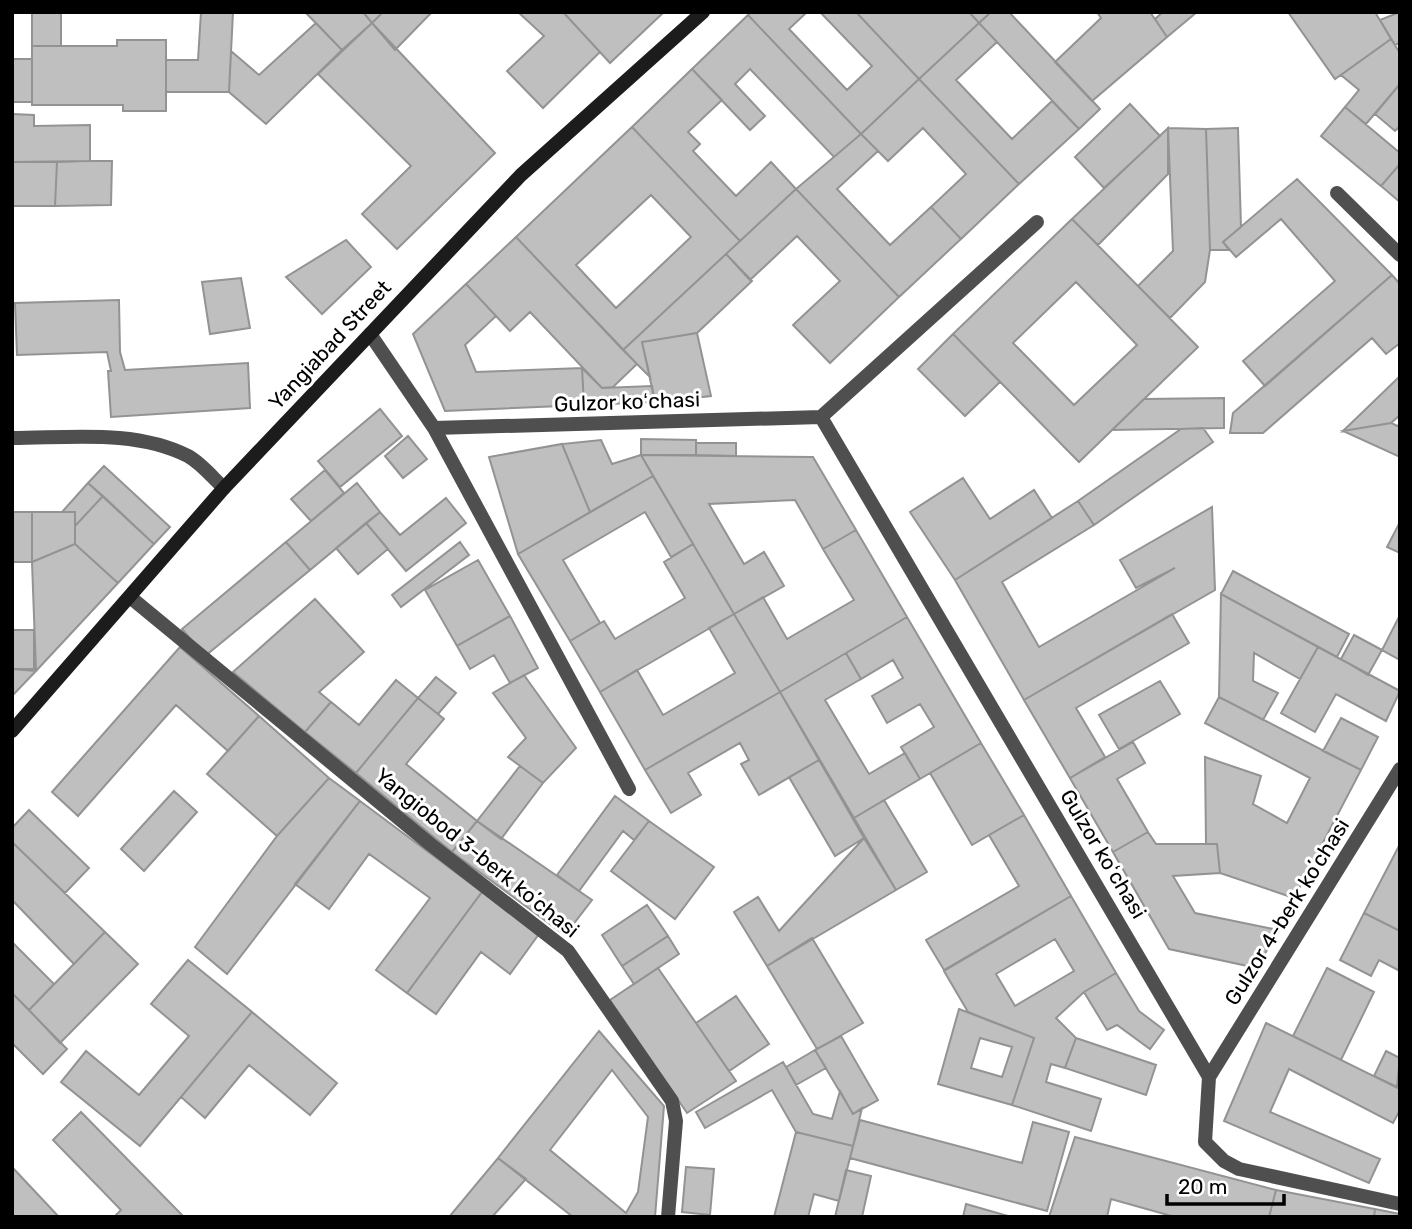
<svg xmlns="http://www.w3.org/2000/svg" width="1412" height="1229" font-family="Rubik,sans-serif">
<style>
.building{fill:#bfbfbf;stroke:#939393;stroke-width:2;fill-rule:evenodd}
.lines{fill:none;stroke-linecap:round;stroke-linejoin:round}
.street{stroke:#4f4f4f;stroke-width:14}
.secondary{stroke:#1c1c1c;stroke-width:14}
.labels{text-anchor:middle;stroke-width:6;stroke-linejoin:round;paint-order:stroke}
.street-label{font-size:21px;fill:#000;stroke:#fff}
</style>
<rect width="100%" height="100%" fill="#fff"/>
<path class="building" d="M32,12H61V46H32Z
M201,12H233L229,92H166V60H198Z
M305,12H363L372,23L342,50Z
M363,12H383L372,23Z
M383,12H432L395,50L372,23Z
M518,12H563L600,52L543,108L507,71L544,36Z
M563,12H664L610,63Z
M751,12H807L789,29L847,90L872,66L820,12H856L919,79L861,134L748,15Z
M856,12H969L979,23L919,79Z
M969,12H991L979,23Z
M991,12H1009L1100,109L1079,129L979,23Z
M1097,12H1150L1167,37L1092,101L1055,62L1101,18Z
M1163,12H1197L1167,37L1155,19Z
M1288,12H1375L1391,39L1335,79Z
M1400,12V43L1395,45L1380,20Z
M748,15L861,134L834,157L750,69L735,84L765,116L750,130L692,69Z
M316,23L342,50L266,124L229,92L231,51L259,75Z
M372,23L495,153L397,249L362,214L411,166L318,74Z
M979,23L997,42L956,80L1012,139L1052,101L1079,129L1019,184L919,79Z
M1391,39L1400,53V84L1366,124L1345,107L1359,90L1341,75Z
M117,40H166V111H123V105H32V46H117Z
M12,59H32V102H12Z
M692,69L722,100L688,132L700,144L693,151L736,196L771,162L796,189L740,241L632,127Z
M919,79L1019,184L961,239L931,207L966,174L923,128L888,161L861,134Z
M1400,84V126L1395,131L1375,114Z
M1130,104L1160,136L1104,188L1075,157Z
M1345,107L1400,153V164L1381,186L1321,136Z
M12,114L34,115V126L90,125V161L12,162Z
M632,127L740,241L623,350L516,237ZM651,195L691,237L616,308L576,265Z
M1168,128L1206,129L1210,250L1205,282L1170,318L1138,286L1173,251Z
M1168,128V174L1098,245L1072,219Z
M1238,128L1241,227L1223,242L1229,250H1210L1206,129Z
M861,134L878,151L837,189L890,245L931,207L961,239L899,297L796,189Z
M90,161H112L111,205L55,206L57,162Z
M12,162H57L55,206H12Z
M1400,164V202L1381,186Z
M1297,179L1392,275L1265,386L1243,361L1335,281L1281,219L1236,257L1223,242Z
M796,189L899,297L830,363L793,325L840,281L797,236L750,280L726,254Z
M1072,219L1198,347L1079,462L953,334ZM1076,282L1137,345L1074,405L1013,343Z
M516,237L637,364L613,387L602,388L530,312L510,331L466,284Z
M346,240L371,267L322,314L286,277Z
M726,254L752,281L697,333L642,342L650,377L623,350Z
M1392,275L1400,284V343L1386,354L1372,338L1263,433H1230L1233,413Z
M241,278L250,328L210,334L202,282Z
M466,284L496,316L465,345L476,372L582,368L584,405L445,411L413,334Z
M119,300L120,352L125,370L248,363L250,408L111,417L108,371H111L107,352L17,355L15,303Z
M697,333L711,396L655,402L642,342Z
M953,334L1000,382L965,416L918,369Z
M582,368L602,388L652,386L655,402L584,405Z
M1400,376V415L1391,423L1343,431Z
M1224,398V428L1112,430L1144,399Z
M380,409L402,436L340,487L318,461Z
M1391,423L1400,427V457L1343,431Z
M1203,428L1213,442L1094,525L1078,501L1181,429Z
M408,436L427,459L403,478L385,456Z
M641,439L696,440V455H641Z
M601,440L612,464L641,455L653,476L590,512L562,444Z
M696,443H736V456L696,455Z
M562,444L590,512L518,554L489,457Z
M641,455L813,457L856,530L823,549L795,500L709,504L744,564L764,552L784,586L734,614Z
M104,466L170,527L154,544L88,483Z
M325,470L344,493L311,521L291,499Z
M653,476L693,544L671,557L645,512L563,560L600,623L570,641L518,554Z
M963,478L990,519L1034,490L1052,518L955,580L910,512Z
M88,483L103,496L75,526V512H62Z
M357,483L380,512L310,570L286,542Z
M103,496L154,544L118,583L75,544V526Z
M446,498L466,523L406,571L366,523L380,512L400,535Z
M1078,501L1094,525L1002,582L1039,647L1175,568L1136,588L1120,560L1212,507L1215,590L1024,700L955,580Z
M12,512H32V562H12Z
M32,512H75V544L32,562Z
M1400,522V553L1387,547Z
M366,523L388,549L358,574L336,548Z
M856,530L907,617L780,692L734,614L763,597L787,639L854,600L823,549Z
M286,542L310,570L205,656L182,629Z
M460,542L469,555L401,607L392,595Z
M75,544L118,583L36,671L32,562Z
M693,544L734,614L600,692L570,641L604,621L615,639L685,598L664,562Z
M478,560L510,616L457,646L425,590Z
M1233,571L1349,634L1337,657L1221,594Z
M1221,594L1318,647L1300,679L1254,653L1253,681L1278,693L1263,720L1219,697Z
M315,599L364,652L319,692L331,702L305,732L233,672Z
M734,614L780,692L645,770L600,692L637,670L663,715L735,673L709,628Z
M1172,614L1189,643L1076,708L1105,757L1070,778L1024,700Z
M1400,615V660L1382,650Z
M510,616L538,668L510,683L494,655L470,669L457,646Z
M907,617L981,743L920,779L901,747L934,727L920,704L887,723L872,696L903,678L893,660L861,679L846,653Z
M12,630H34V669H12Z
M1354,635L1382,650L1368,675L1341,659Z
M180,647L259,716L228,751L176,705L78,816L52,792Z
M1318,647L1400,691L1386,721L1336,694L1315,732L1281,713Z
M846,653L861,679L825,700L869,774L905,753L920,779L854,818L780,692Z
M12,669L36,671L12,696Z
M524,675L576,748L543,783L508,757L526,738L493,693Z
M436,677L456,693L438,714L418,698Z
M396,680L418,698L356,773L305,732L331,702L359,725Z
M1160,681L1180,714L1119,749L1099,715Z
M780,692L819,760L759,795L741,764L749,760L740,743L688,773L701,795L671,813L645,770Z
M1219,697L1361,770L1294,898L1220,873L1217,844H1206L1205,757L1261,776L1253,804L1287,823L1310,778L1205,723Z
M418,698L444,719L406,764L477,821L452,852L356,773Z
M259,716L329,778L277,836L207,774Z
M1341,718L1378,737L1361,770L1323,751Z
M1133,742L1145,763L1117,779L1148,832L1113,852L1070,778Z
M981,743L1024,815L972,845L930,773Z
M819,760L864,838L835,856L789,777Z
M520,766L543,783L501,839L477,821Z
M329,778L360,801L227,974L195,947L277,836Z
M174,791L197,812L144,871L121,849Z
M615,796L649,821L634,840L623,831L579,891L557,875Z
M884,800L927,872L896,890L854,818Z
M360,801L482,892L407,993L376,970L430,898L369,854L329,909L295,884Z
M29,810L89,868L65,893L12,842V828Z
M1024,815L1071,896L944,970L926,940L1019,886L989,835Z
M477,821L592,900L565,935L452,852Z
M649,821L714,867L675,919L611,871Z
M1148,832L1156,844H1217L1220,873L1173,876L1195,913L1278,930L1257,968L1169,949L1113,852Z
M864,838L896,890L767,966L734,912L758,897L779,931Z
M12,842L105,932L74,964L14,902L12,904Z
M1400,844V931L1364,913Z
M482,892L539,934L510,974L481,952L436,1014L407,993Z
M1071,896L1116,973L1084,992L1056,1018L1076,1038L1065,1068L1051,1064L1046,1082L1101,1099L1091,1131L1012,1105L1034,1038L968,1012L944,971ZM1055,939L1074,971L1015,1006L996,974Z
M647,905L668,936L622,966L602,935Z
M1364,913L1400,931V971L1379,960L1371,976L1340,960Z
M105,932L138,964L60,1043L29,1010Z
M668,936L679,954L634,984L622,966Z
M812,938L863,1023L817,1049L767,966Z
M12,942L54,984L29,1010L12,993Z
M188,960L252,1012L140,1146L61,1082L86,1051L139,1095L189,1036L151,1004Z
M658,968L736,1081L687,1113L610,1000Z
M1327,968L1374,992L1341,1060L1293,1036Z
M1116,973L1139,1011L1164,1030L1150,1049L1117,1025L1107,1030L1084,992Z
M12,993L67,1049L43,1074L12,1043Z
M736,996L769,1044L729,1071L696,1023Z
M959,1009L1034,1038L1012,1105L938,1084ZM980,1038L1012,1047L1002,1077L971,1068Z
M252,1012L337,1083L310,1115L249,1065L205,1118L181,1097Z
M1266,1023L1400,1089V1110L1393,1123L1289,1069L1270,1112L1380,1159L1369,1183L1224,1121Z
M599,1031L664,1106L655,1217H573L498,1158ZM612,1070L648,1117L638,1192L626,1213L550,1150Z
M841,1036L878,1100L853,1114L815,1050Z
M1076,1038L1156,1065L1146,1095L1065,1068Z
M815,1050L826,1068L796,1085L786,1067Z
M1386,1051L1400,1058L1397,1087L1374,1076Z
M783,1062L813,1114L832,1119L840,1091L853,1114L862,1108L853,1146L796,1132L772,1090L705,1128L696,1112Z
M81,1112L184,1217H114L121,1210L53,1140Z
M860,1120L1022,1163L1033,1122L1069,1132L1047,1211L850,1158Z
M796,1132L853,1146L839,1201L814,1194L808,1217H774Z
M1075,1137L1276,1190L1269,1217H1175L1111,1199L1107,1217H1049Z
M498,1158L526,1179L492,1217H449Z
M12,1167L59,1217H15L12,1214Z
M686,1167L714,1169L710,1215L682,1212Z
M846,1170L871,1176L862,1217H835Z
M1276,1190L1375,1209L1374,1217H1269Z
M966,1204L1008,1216L1007,1217H963Z
M1375,1209L1400,1214V1217H1374Z"/>
<g class="lines">
<path class="street" d="M1337,193L1400,255
M370,334L434,428L629,789
M821,417L1037,222
M434,428L821,417L1209,1077L1205,1142L1224,1161L1239,1169L1400,1204
M12,438C69,438 135,429 188,456C201,463 213,478 224,488
M130,597L430,844L568,951L672,1101L676,1121L668,1217
M1209,1077L1400,769"/>
<path class="secondary" d="M12,731L224,488L521,175L703,12"/>
</g>
<g class="labels">
<g class="street-label">
<text transform="translate(330 345) rotate(-47)" y="7">Yangiabad Street</text>
<text transform="translate(627 402) rotate(-2)" y="7">Gulzor koʻchasi</text>
<text transform="translate(477 853) rotate(39)" y="7">Yangiobod 3-berk koʼchasi</text>
<text transform="translate(1103 854) rotate(59)" y="7">Gulzor koʻchasi</text>
<text transform="translate(1287 912) rotate(-58)" y="7">Gulzor 4-berk koʼchasi</text>
</g>
</g>
<rect width="1412" height="1229" fill="none" stroke="#000000" stroke-width="28"/>
<path d="M1167 1194v10h117v-10" fill="none" stroke="#000000" stroke-width="3.5"/>
<text x="1178" y="1194" font-size="21" fill="#000000" stroke="#ffffff" stroke-width="5" paint-order="stroke">20 m</text>
</svg>
